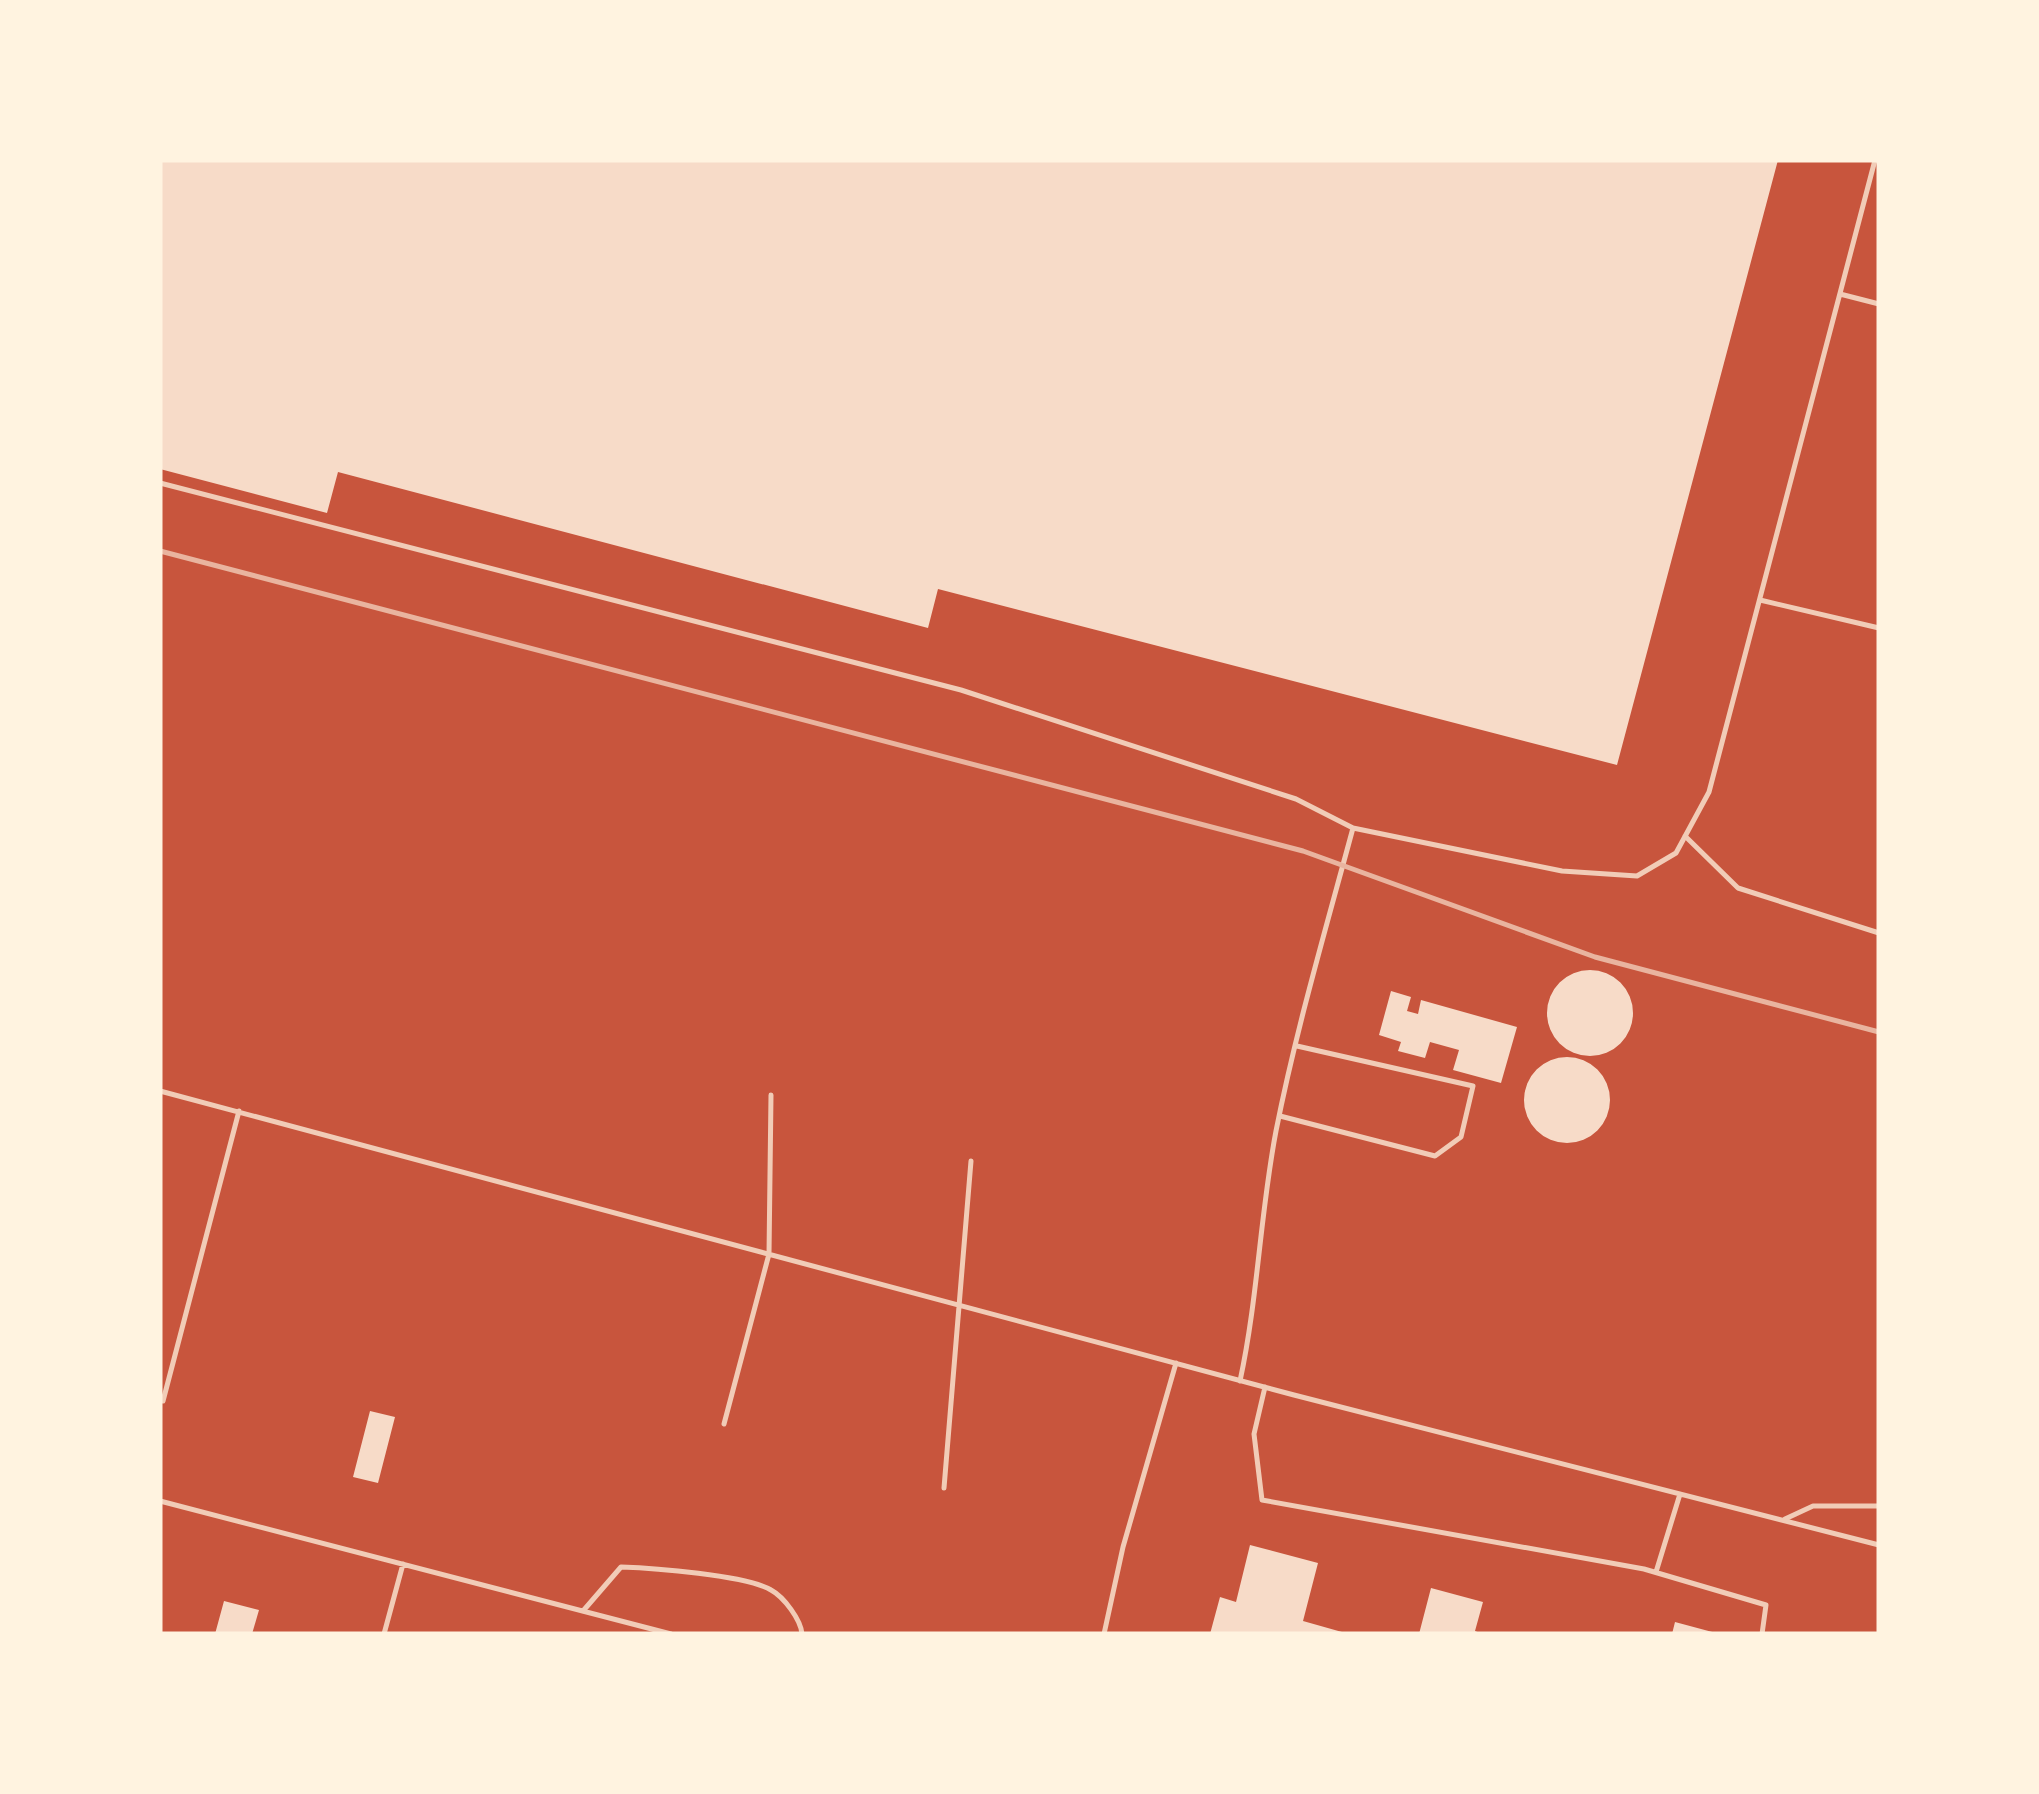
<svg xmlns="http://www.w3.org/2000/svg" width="2039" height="1794" font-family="Literata,serif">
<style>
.building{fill:#f7dbc8}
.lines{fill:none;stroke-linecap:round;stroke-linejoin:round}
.service{stroke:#f1ccb7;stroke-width:5}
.rail{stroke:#e9b49f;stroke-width:5}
</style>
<rect width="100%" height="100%" fill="#c8553d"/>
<path class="building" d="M160,160L493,162L1778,160L1617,765L938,589L928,628L338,472L327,513L160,469Z
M1547 1013a43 43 0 1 1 86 0a43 43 0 1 1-86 0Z
M1391,991L1411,997L1407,1011L1418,1014L1421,1000L1517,1027L1501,1083L1453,1070L1459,1050L1430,1042L1425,1058L1398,1051L1401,1042L1379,1035Z
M1524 1100a43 43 0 1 1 86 0a43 43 0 1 1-86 0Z
M370,1411L395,1417L378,1483L353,1477Z
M1250,1545L1318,1563L1303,1621L1349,1634H1210L1220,1597L1236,1602Z
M1431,1588L1483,1602L1475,1631L1482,1634H1419Z
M224,1601L259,1610L252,1634H215Z
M1675,1622L1716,1633V1634H1672Z"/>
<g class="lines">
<path class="service" d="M1840,294L1879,304
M160,483L961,690L1296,799L1353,828C1326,928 1296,1030 1276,1131C1260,1214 1258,1298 1240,1381
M1760,600L1879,628
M1353,828L1562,871L1637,876L1676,853L1709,792L1875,160
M1685,836L1738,888L1879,933
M160,1091L1294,1395L1879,1545
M1280,1116L1435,1156L1461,1137L1473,1086L1297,1046
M1265,1387L1254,1434L1262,1500L1644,1569L1766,1605L1762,1634
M163,1401L239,1111
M724,1424L769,1254L771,1095
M944,1488L971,1161
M160,1501L671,1634
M1785,1519L1813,1506H1879
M1656,1572L1680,1494
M583,1611L621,1567C652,1568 746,1575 771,1590C784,1597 801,1620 802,1634
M384,1634L403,1564
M1104,1634L1123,1547L1176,1363"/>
<path class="rail" d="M160,551L1303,851L1595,957L1879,1032"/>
</g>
<rect width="2039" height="1794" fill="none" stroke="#fff3e0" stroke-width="325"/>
</svg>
